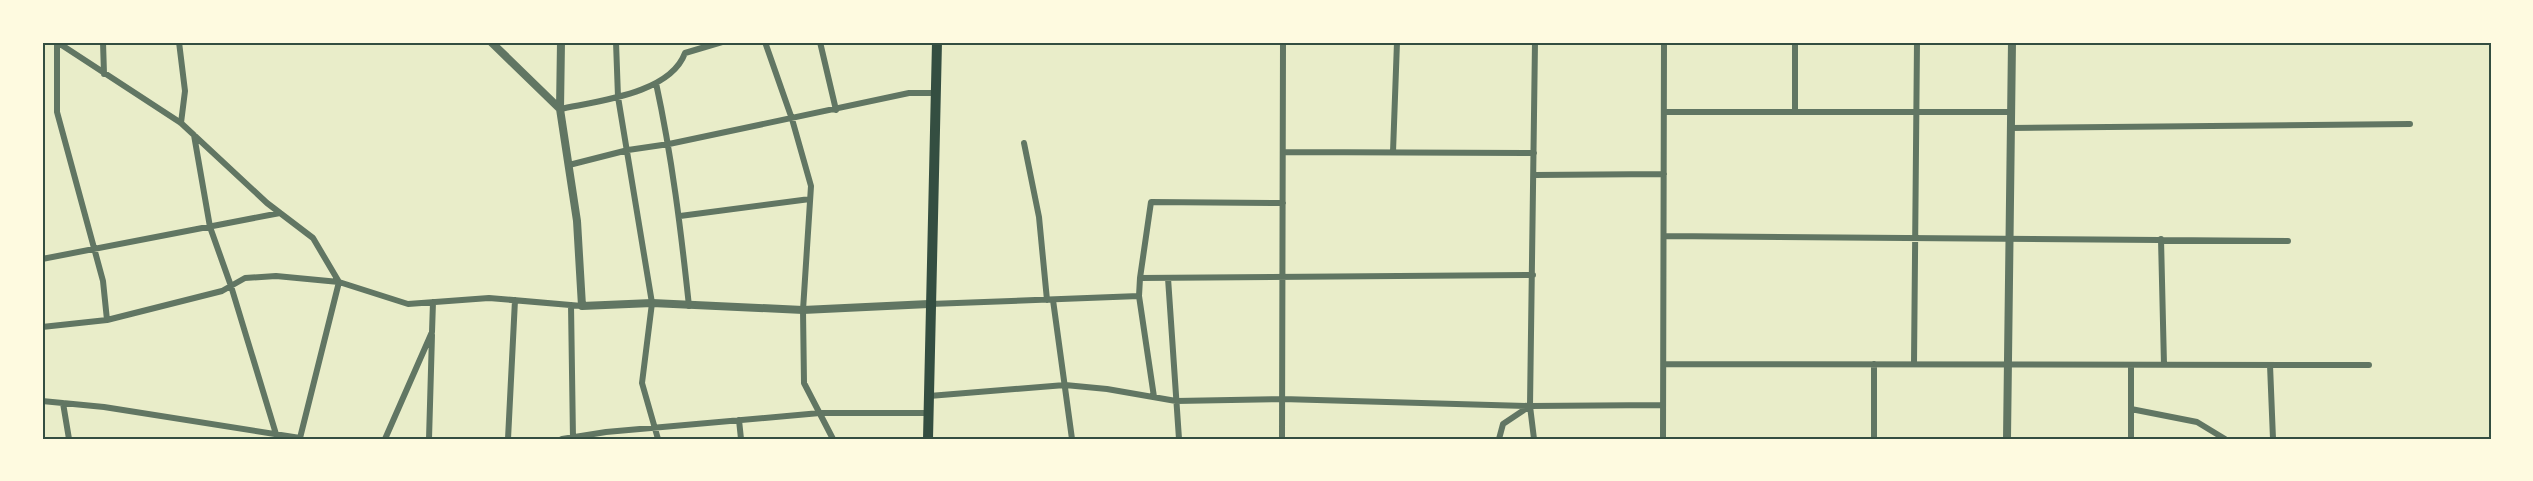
<svg xmlns="http://www.w3.org/2000/svg" width="2533" height="481" font-family="Arial,sans-serif">
<style>
.lines{fill:none;stroke-linecap:round;stroke-linejoin:round}
.minor{stroke:#617663;stroke-width:6}
.tertiary{stroke:#617663;stroke-width:8}
.primary{stroke:#344e41;stroke-width:10}
.neatline{fill:none;stroke:#344e41;stroke-width:2}
</style>
<rect width="100%" height="100%" fill="#e9edc9"/>
<g class="lines">
<path class="minor" d="M57,42L181,123L267,203L313,238L339,282L408,304L489,298L582,306
M57,42V112L103,281L107,320
M103,42L104,74
M179,42L185,91L181,123
M616,42L618,97L652,303L642,383L658,439
M765,42L792,119L811,186L803,310L804,383L833,439
M820,42L836,110
M1795,42V112
M656,83C672,157 681,231 689,306
M560,109C597,101 670,94 685,53L722,42
M1664,112H2011
M2010,128L2410,124
M194,135L210,227L231,286L276,434
M1024,143L1039,217L1047,300
M1283,152L1534,153
M1393,152L1397,42
M569,165L628,150L669,144L909,93H936
M1534,175L1664,174
M680,216L810,199
M1664,236L2288,241
M2161,239L2164,365
M42,259L280,213
M1140,278L1533,275
M1168,278L1179,439
M1053,300L1072,439
M930,304L1139,296
M571,305L573,439
M42,327L107,320L222,291L245,278L276,276L339,282L300,438L104,407L42,401
M1664,364L2369,365
M1914,364L1917,42
M2270,365L2273,439
M929,396L1065,385L1107,389L1176,401L1282,399L1530,406L1662,405
M1154,397L1139,296L1140,278L1151,202L1283,203
M63,403L69,439
M1530,406L1534,439
M2131,409L2197,422L2225,439
M739,420L741,439
M385,439L432,332L433,302
M429,439L432,335
M508,439L515,300
M562,439L606,432L820,413H929
M1282,439L1283,42
M1499,439L1503,424L1530,406L1535,42
M1663,439L1664,42
M1874,439V364
M2131,439V365"/>
<path class="tertiary" d="M491,42L560,109
M561,42L560,109L577,221L582,306L652,303L803,310L929,304
M2007,439L2012,42"/>
<path class="primary" d="M928,439L937,42"/>
</g>
<rect width="2533" height="481" fill="none" stroke="#fefae0" stroke-width="87"/>
<rect x="44" y="44" width="2446" height="394" class="neatline"/>
</svg>
